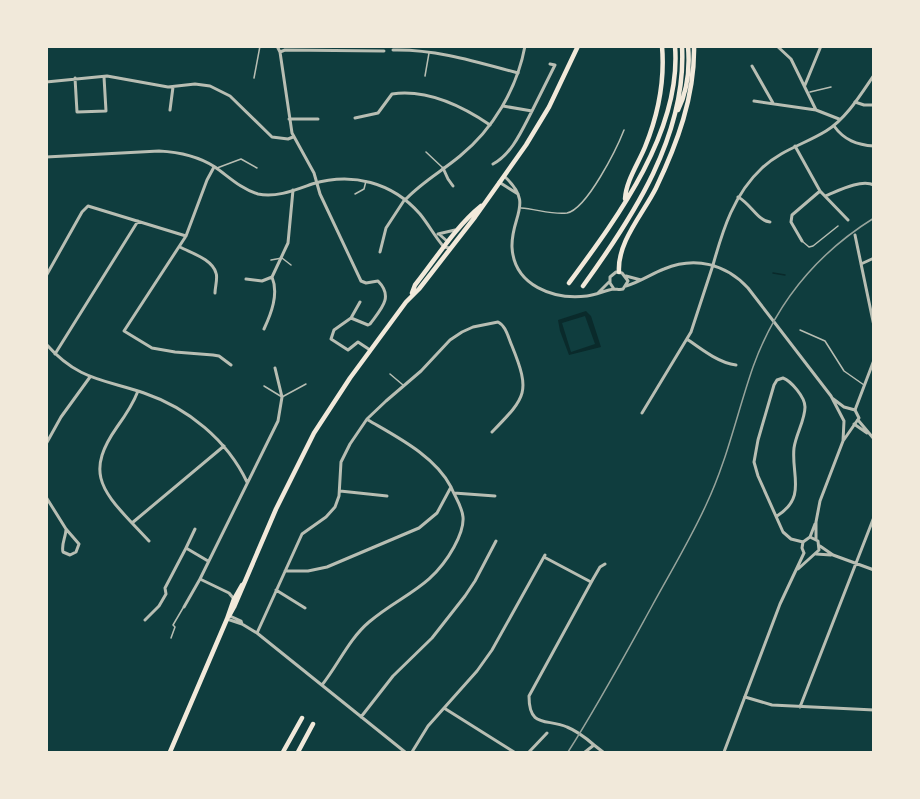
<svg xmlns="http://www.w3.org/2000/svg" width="920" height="799" font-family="'Golos Text',sans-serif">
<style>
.water{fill:#0a2a2b;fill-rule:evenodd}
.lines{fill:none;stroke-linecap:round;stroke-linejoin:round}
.stream{stroke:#0a2a2b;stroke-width:1.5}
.service{stroke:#b8beb3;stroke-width:1.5}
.minor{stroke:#b8beb3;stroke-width:3}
.tertiary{stroke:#b8beb3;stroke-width:3}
.primary{stroke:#f1e9da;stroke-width:4.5}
.trunk{stroke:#f1e9da;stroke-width:4.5}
.rail{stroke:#97a49c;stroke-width:1.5}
</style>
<rect width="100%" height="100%" fill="#0f3d3e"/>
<path class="water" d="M586,311L591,316L601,347L569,355L560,331L558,320ZM585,316L595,344L571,352L562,323Z"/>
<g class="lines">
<path class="stream" d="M773,273L785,275"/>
<path class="service" d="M425,76L429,53
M254,78L260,46
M810,92L831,87
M426,152L443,168
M217,168L241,159L257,168
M355,194L364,189L366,181
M521,208C536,209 553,215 567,213C587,209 617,148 624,130
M802,241L809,247L813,246L838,226
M271,260L282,258L291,265
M800,330L825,341L844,371L864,385
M390,374L403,385
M264,386L282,397L306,384
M171,638L175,627L173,625L183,608"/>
<path class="minor" d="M277,46L280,52L292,133L314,173L320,194L361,281L366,283L378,281C394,297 381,309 370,324L368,325L351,318L334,330L331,339L348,350L358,342L370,350
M777,46L791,59L816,110
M393,50C436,49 477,62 518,73
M280,52L285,50L384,51
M752,66L773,103
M75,78L77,112L106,111L104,77
M46,82L107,76L168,87L195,84L210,86L230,96L272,137L288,139L293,137
M805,85L821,46
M754,101L816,110L839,119
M855,102L864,105H874
M503,106L532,111L555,65L550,64
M170,110L173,87
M355,118L378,113L392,94C426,89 462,106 490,125
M289,119H318
M834,126C844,140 857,145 874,146
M795,146L820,191L848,220
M493,164C512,154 522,130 532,111
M214,167L207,180L186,236L124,331L152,348L175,352L213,355L219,356L231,365
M443,168L448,179L453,186
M825,196C838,191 860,179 874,185
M738,197C751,204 758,221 770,222
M855,235L874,326
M802,241L791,222L792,215L820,191
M180,247C191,253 212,259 216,273C218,278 215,287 215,293
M380,252L386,228L405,199
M861,264L874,258
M46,276L82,212L88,206L186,236
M246,279L262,281L272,277
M351,318L360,302
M264,329C271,314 279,294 272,277L288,243L293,190
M687,339C701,349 719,363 736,365
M46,344C78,380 102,379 144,393C188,408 227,440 247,482
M55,354L138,221
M138,391C133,404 125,416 117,427C87,470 99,488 132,523L224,446
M855,410L874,360
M642,413L691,332L713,265
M858,420L874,439
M854,424L867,433
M46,444L61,417L90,377
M340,491L387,496
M454,493L495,496
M46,497L66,529L79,544L76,552L70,555L63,552C61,544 66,537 66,529
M777,516C807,497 791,475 794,448C796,434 805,420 805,407C805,397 791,381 783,378L777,380L774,385L758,440L754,462L758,476L783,532L791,539L803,542
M132,523L149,541
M195,529L186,548L208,561
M820,546L833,555L874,570
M816,554L831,555
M544,557L591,582
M285,571H308L327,567L419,528L437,513L451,487C435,456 397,437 368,420
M276,590L305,608
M234,599L229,593L200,579L278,421L282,397L275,368
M184,607L200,579
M230,616L241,621L242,624L257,633L405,752
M227,619L242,624
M145,620L159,606L166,594L165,588L186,548
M257,633L302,534L326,517L335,507L339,496L341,462L350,444L367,419L386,401L421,371L450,340L462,332L473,327L498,322C506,326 508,337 512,346C531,393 526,397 492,432
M322,685C338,665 349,639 369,622C402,594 431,589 454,547C459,538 464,528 463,517C462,506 455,497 451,487
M745,697L772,705L874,710
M800,707L874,517
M444,708L514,752
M361,717L393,676L432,638L465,596L475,581L496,541
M594,745C586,738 577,731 567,727C547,718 529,729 529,696L593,579L600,567L605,564
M412,752L428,726L477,671L492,650L545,555
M529,752L547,733
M585,752L594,745L603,752"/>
<path class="tertiary" d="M46,157L159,151C179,152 198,156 215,167C229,177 241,189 258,194C276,198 295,190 312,184C352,172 392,182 420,214C429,225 435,237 444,247L450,248
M504,176C535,204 511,215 512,247C514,286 554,300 587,296C596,295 606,290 614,289C617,289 620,290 623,289L628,281L622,273L616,272L610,277V283L614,289
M499,182L518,194
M406,199C422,182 442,171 460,156C493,129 517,89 525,46
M438,234L455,230
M439,234L448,242
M713,265C723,229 734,194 762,168C781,150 805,144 826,131C846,119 861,94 874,75
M626,276L641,280
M626,286C640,282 651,274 664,269C695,256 726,264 748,288L831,396L844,421L843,441
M598,293L609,282
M810,537L815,524
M816,539V522L820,501L843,441L859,418L855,410L844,407L832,398
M804,553L802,548L803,542L810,537
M798,569L819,550L818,541L810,537
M724,752L780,604L804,553"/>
<path class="primary" d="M412,293L415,285C435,260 456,226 481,206
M229,616L234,607L276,509L314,433L350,378L406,302L419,289L475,217L526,145L549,107L578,46
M170,752L227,619L234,599L242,585"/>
<path class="trunk" d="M678,110C688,90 690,69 688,46
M625,199C626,181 638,164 645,147C658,115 665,81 662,46
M619,272C617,242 643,214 656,188C677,144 695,96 694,46
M569,283C617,218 682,131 675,46
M583,286C633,217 687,135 682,46
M283,752L302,718
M298,752L313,724"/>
<path class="rail" d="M568,752C598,705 625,655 652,606C670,573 690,540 706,505C727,461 737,413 753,367C776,303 816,254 874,218"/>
</g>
<rect width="920" height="799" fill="none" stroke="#f1e9da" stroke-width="96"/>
</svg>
